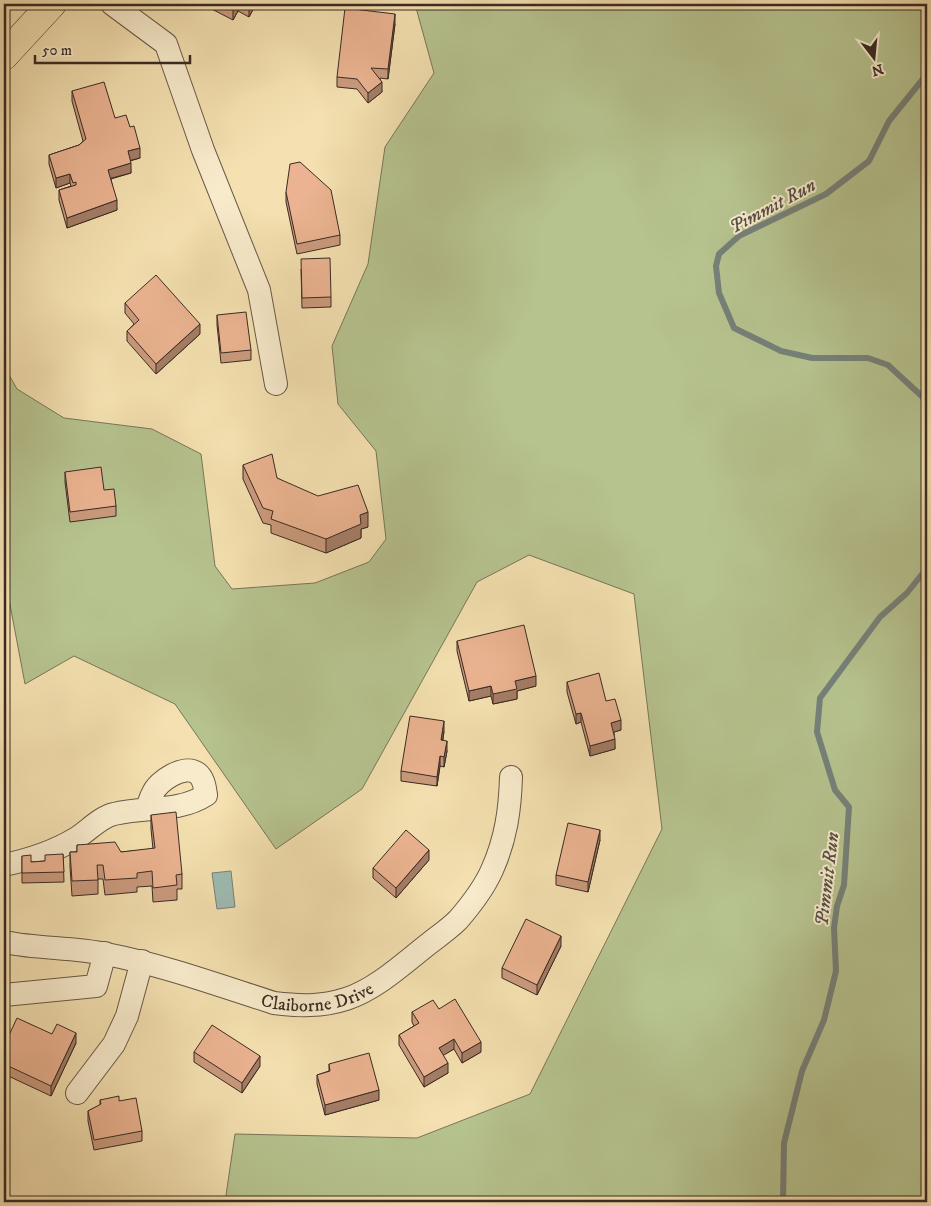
<svg xmlns="http://www.w3.org/2000/svg" width="931" height="1206" font-family="'IM FELL DW Pica',serif">
<style>
.green{fill:#b6c38f;stroke:#787659}
.water{fill:#9ebbb2;stroke:#768179}
.lines{fill:none;stroke-linecap:round;stroke-linejoin:round}
.stream{stroke:#768179;stroke-width:6}
.minor-casing{stroke:#685846;stroke-width:24}
.major-casing{stroke:#3a2a23;stroke-width:29}
.minor{stroke:#f8ebcc;stroke-width:22}
.major{stroke:#f4e0b0;stroke-width:28}
.wall{fill:#ca9a7d;stroke:#3a2a23}
.shaded-wall{fill:#a47d66;stroke:#3a2a23}
.building{fill:#ebb391;stroke:#3a2a23}
.labels{text-anchor:middle;stroke-width:4;stroke-linejoin:round;paint-order:stroke}
.street-label{font-size:18px;fill:#3a2a23;stroke:#f8ebcc}
.water-label{font-size:19px;font-style:italic;fill:#534e47;stroke:#f8ebcc}
</style>
<rect width="100%" height="100%" fill="#f4e0b0"/>
<filter id="stains"><feTurbulence type="fractalNoise" baseFrequency=".004" numOctaves="4"/><feColorMatrix values="0 0 0 0 .2 0 0 0 0 .09 0 0 0 0 .02 0 0 0 .5 -.17"/></filter>
<radialGradient id="worn" r=".72"><stop offset=".6" stop-color="#630" stop-opacity="0"/><stop offset="1" stop-color="#630" stop-opacity=".3"/></radialGradient>
<path class="green" d="M415,4H927V1202H225L235,1134L417,1138L530,1094L662,829L634,594L529,555L477,582L362,789L276,849L175,704L74,656L25,684L4,573V366L17,389L64,418L152,429L201,454L215,566L232,589L315,583L369,562L386,539L376,451L338,404L332,346L368,264L385,147L434,73Z"/>
<path class="water" d="M231,871L235,907L217,909L212,873Z"/>
<g class="lines">
<path class="stream" d="M927,74L889,121L869,161L826,194L739,236L719,254L716,266L719,293L734,328L781,351L812,358H868L888,365L927,401
M783,1202L784,1143L802,1071L824,1020L836,971L834,928L837,906L844,885L849,807L835,790L817,732L820,698L880,617L907,593L927,568"/>
<defs>
<g id="minor">
<path d="M112,4L166,44L203,150L259,290L276,384"/>
<path d="M4,865C28,860 53,852 75,839C87,832 100,817 114,814C145,806 178,813 206,795C205,788 204,778 197,773C184,764 158,781 153,793C150,798 149,803 147,808"/>
<path id="s1" d="M4,942C38,949 72,947 106,954C163,965 218,985 274,1003C299,1006 321,1007 346,999C377,989 405,962 431,942C440,935 450,928 458,920C471,905 484,888 492,870C506,839 510,810 511,777"/>
<path d="M4,995L96,986L105,953"/>
<path d="M77,1093L114,1044L127,1016L142,961"/>
</g>
<path id="major" d="M4,56L52,4"/>
</defs>
<use href="#minor" class="minor-casing"/>
<use href="#major" class="major-casing"/>
<use href="#minor" class="minor"/>
<use href="#major" class="major"/>
</g>
<path class="wall" d="M202,4H256L249,17L238,11L233,20Z
M395,24L388,79L380,78L382,92L368,103L357,89L337,87V77Z
M72,91L130,127L140,158L130,161L131,173L111,179L117,210L67,228L59,200V190L71,186L70,183L56,188L49,164V155L79,145L83,141L72,101Z
M286,192L340,235V245L297,254L286,202Z
M301,269L331,297V307L302,308Z
M125,303L200,334L156,374L127,341V331L134,324L125,313Z
M217,315L251,350V360L221,363L217,325Z
M243,465L277,478L368,527L361,529V538L326,553L271,533V525L263,523L243,479Z
M65,472L104,490L116,506V516L70,522L65,482Z
M457,641L536,686L517,691V699L493,704L491,696L469,701L457,651Z
M567,682L606,701L621,730L614,732L615,749L590,756L581,722L576,724L567,692Z
M444,731L443,740L447,751L444,767L440,766L437,786L401,781V771Z
M151,815L182,874V889H177V900L153,902L152,886L137,887V892L105,895L103,879H98V894L72,896L70,867V852H77V845L121,852L153,849L151,829Z
M600,840L588,892L556,885V875Z
M63,854L64,882L22,883V856L31,862L45,861Z
M429,860L396,898L373,878V868Z
M561,946L537,995L502,978V968Z
M439,1009L481,1052L462,1063L454,1049L443,1055L448,1073L424,1087L399,1045V1035L414,1026L412,1022V1012Z
M52,1034L76,1043L51,1096L4,1074V1046Z
M194,1052L260,1066L242,1093L194,1062Z
M329,1064L379,1100L325,1115L317,1084V1075L329,1071Z
M100,1100L119,1101L142,1131V1141L94,1150L88,1121V1111L100,1105Z"/>
<path class="shaded-wall" d="M234,4H238V11L233,20V6Z
M249,4H256L249,17Z
M395,14V24L388,79V69Z
M382,82V92L368,103V93Z
M140,148V158L128,161V151Z
M131,163V173L108,179V170Z
M70,174V183L56,188V178Z
M117,200V210L67,228V218Z
M200,324V334L156,374V364Z
M368,512V527L361,529V538L326,553V539L360,515Z
M536,676V686L517,691V699L493,704V694L515,681Z
M491,686V696L469,701V691Z
M581,713V722L576,724V714Z
M621,720V730L611,733V723Z
M444,721V731L441,750V740Z
M615,739V749L590,756V746Z
M447,741V751L444,767V757Z
M440,756V766L437,786V777Z
M600,830V840L588,892V882Z
M429,850V860L396,898V888Z
M561,936V946L537,995V985Z
M76,1033V1043L51,1096V1086Z
M454,1039V1049L439,1058V1048Z
M481,1042V1052L462,1063V1053Z
M260,1056V1066L242,1093V1083Z
M448,1063V1073L424,1087V1077Z
M379,1090V1100L325,1115V1105Z"/>
<path class="building" d="M345,8L395,14L388,69L371,68L382,82L368,93L357,79L337,77Z
M104,82L115,118L126,115L130,127L134,126L140,148L128,151L131,163L108,170L117,200L67,218L59,190L76,185V182L73,183L70,174L56,178L49,155L79,145L86,139L72,91Z
M300,162L331,190L340,235L297,244L286,192L290,164Z
M330,258L331,297L302,298L301,259Z
M156,275L200,324L156,364L127,331L139,320L125,303Z
M246,312L251,350L221,353L217,315Z
M272,454L277,478L318,496L358,485L368,512L360,515L361,524L326,539L271,519L273,511L263,508L243,465Z
M101,467L104,490L114,489L116,506L70,512L65,472Z
M524,625L536,676L515,681L517,689L493,694L491,686L469,691L457,641Z
M599,673L606,701L615,699L621,720L611,723L615,739L590,746L581,713L576,714L567,682Z
M410,716L444,721L441,740L447,741L444,757L440,756L437,777L401,771Z
M176,812L182,874L176,875L177,885L153,888L152,871L137,873V878L105,880L103,865H97L98,880L72,881L70,852H77V845L115,842L121,852L155,848L151,815Z
M568,823L600,830L588,882L556,875Z
M406,830L429,850L396,888L373,868Z
M63,854L64,872L22,873V856L31,855V862L45,861V855Z
M526,919L561,936L537,985L502,968Z
M455,999L481,1042L462,1053L454,1039L439,1048L448,1063L424,1077L399,1035L419,1023L412,1012L433,1000L439,1009Z
M17,1018L52,1034L57,1024L76,1033L51,1086L4,1064V1046Z
M212,1025L260,1056L242,1083L194,1052Z
M369,1053L379,1090L325,1105L317,1075L330,1071L329,1064Z
M119,1096V1101L136,1098L142,1131L94,1140L88,1111L101,1104L100,1100Z"/>
<g class="labels">
<g class="street-label">
<text dy="6" stroke="none"><textPath href="#s1" startOffset="322">Claiborne Drive</textPath></text>
</g>
<g class="water-label">
<text transform="translate(772 205) rotate(-28)" y="7">Pimmit Run</text>
<text transform="translate(826 879) rotate(-83)" y="7">Pimmit Run</text>
</g>
</g>
<rect width="931" height="1206" fill="none" stroke="#f4e0b0" stroke-width="20"/>
<rect x="5" y="5" width="921" height="1196" fill="none" stroke="#3a2a23" stroke-width="2.5"/>
<rect x="10" y="10" width="911" height="1186" fill="none" stroke="#3a2a23"/>
<g transform="translate(874 58) rotate(164)" stroke="#f8ebcc" stroke-width="4" paint-order="stroke">
<path d="M0-4L9 19L0 12L-9 19Z" fill="#3a2a23"/>
<text y="-8" font-size="14" font-weight="bold" text-anchor="middle" fill="#3a2a23">N</text>
</g>
<path d="M35 55v8h155v-8" fill="none" stroke="#3a2a23" stroke-width="2.5"/>
<text x="42" y="55" font-size="15" fill="#3a2a23" stroke="#f8ebcc" stroke-width="4" paint-order="stroke">50 m</text>
<rect width="100%" height="100%" filter="url(#stains)"/>
<rect width="100%" height="100%" fill="url(#worn)"/>
</svg>
